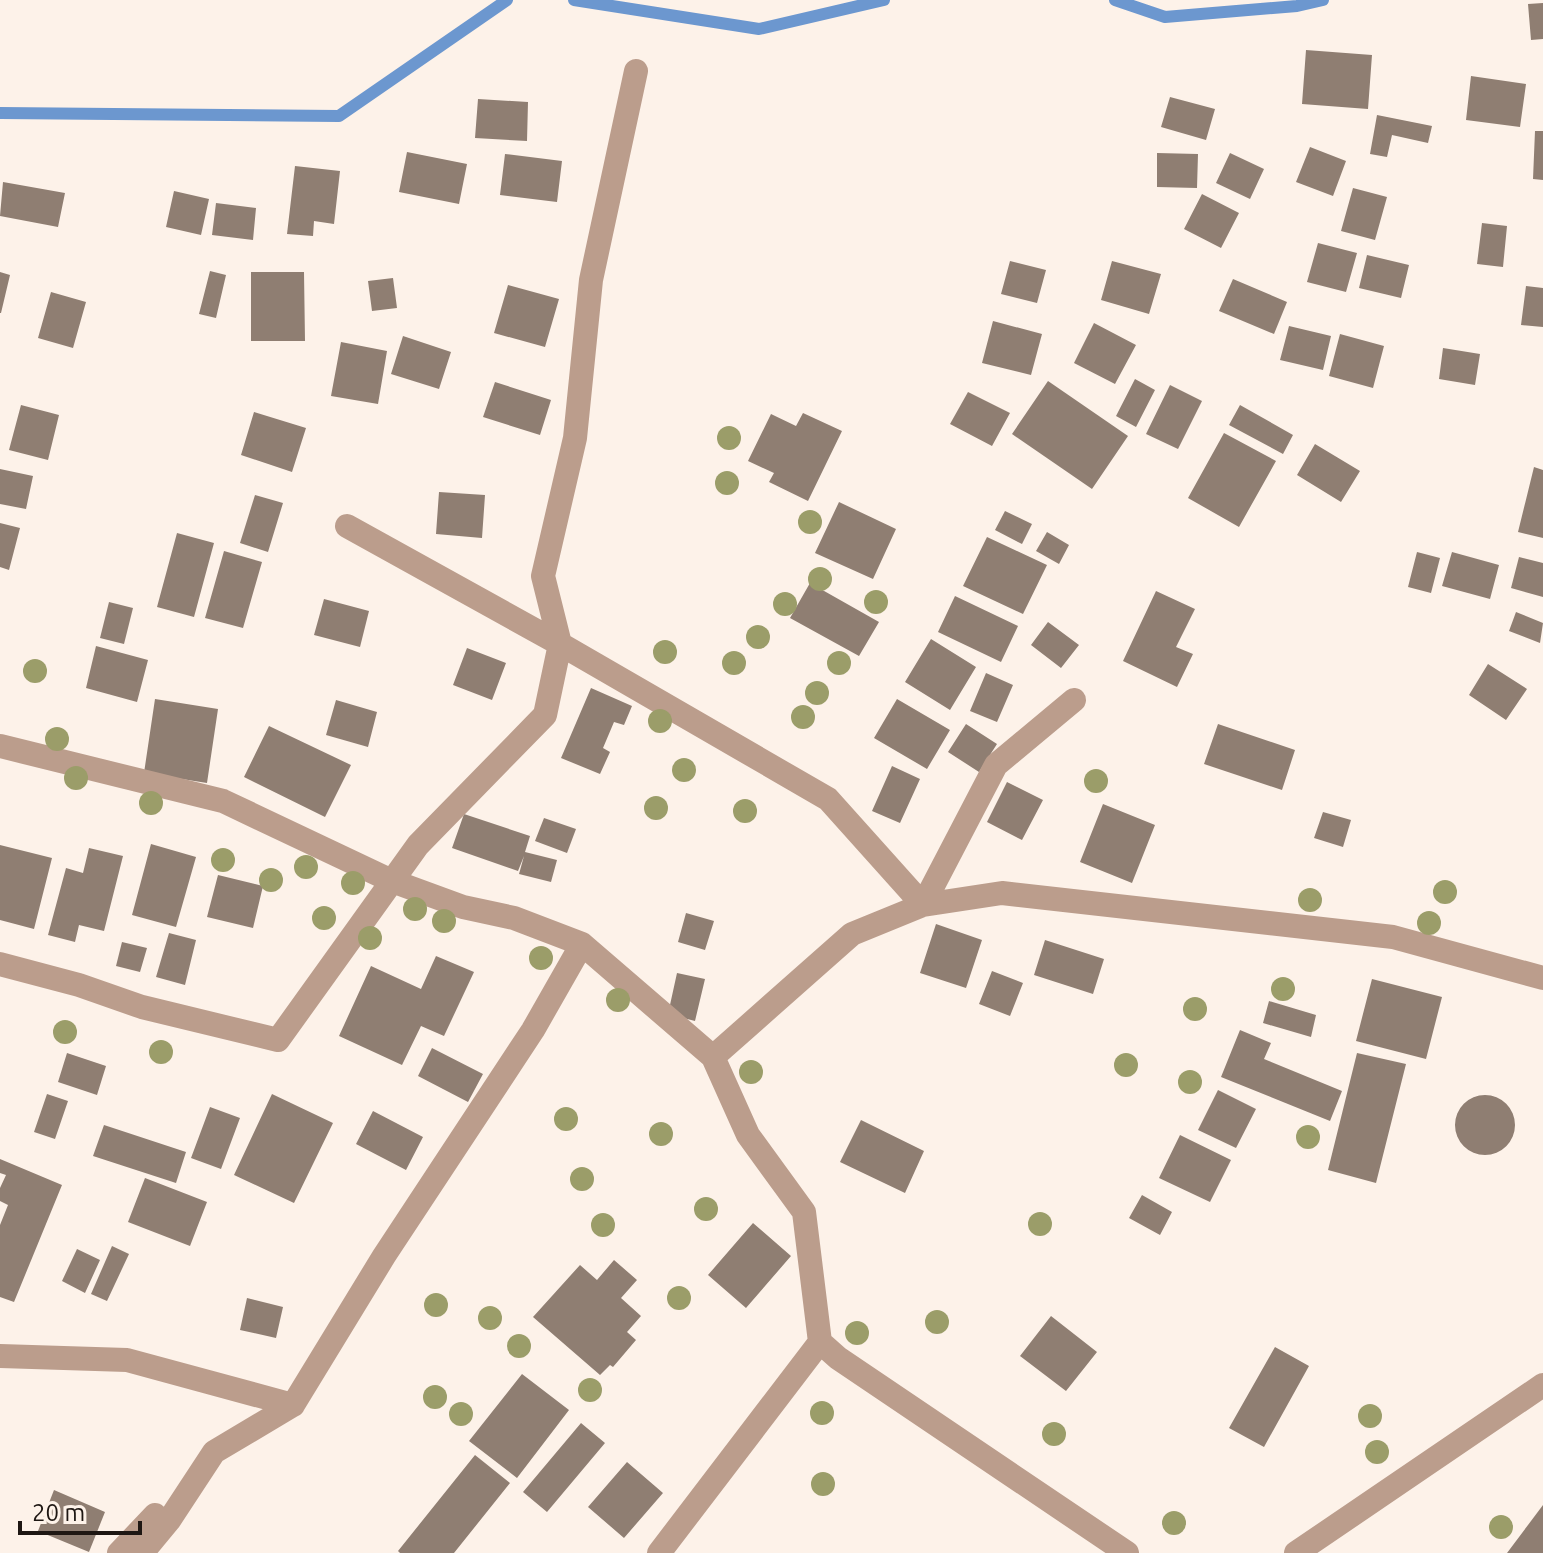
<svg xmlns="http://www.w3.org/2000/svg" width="1543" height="1553" font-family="Ubuntu,sans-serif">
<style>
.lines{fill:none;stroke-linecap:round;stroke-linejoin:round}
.stream{stroke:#6c97cf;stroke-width:12}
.building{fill:#8f7e72}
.minor{stroke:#bb9d8c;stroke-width:24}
.tree{fill:#9b9d69}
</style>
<rect width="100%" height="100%" fill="#fdf2e9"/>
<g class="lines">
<path class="stream" d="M574,0L759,29L884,0
M1115,0L1165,17L1297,6L1323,0
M0,113L339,116L507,0"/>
</g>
<path class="building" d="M1543,3V39L1531,40L1528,4Z
M1306,50L1372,55L1368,109L1302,104Z
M1471,76L1526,84L1520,127L1466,120Z
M1170,97L1215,109L1206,140L1161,127Z
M478,99L528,102L527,141L475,138Z
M1377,115L1432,126L1428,143L1392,135L1387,157L1370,154Z
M1535,131H1543V180L1533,179Z
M1310,147L1346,161L1333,196L1296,182Z
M407,152L467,164L459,204L399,192Z
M1157,153L1198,154L1197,188L1157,187Z
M1230,153L1264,169L1250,199L1216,183Z
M505,154L562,161L557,202L500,195Z
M295,166L340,171L334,224L314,221L313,236L287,234Z
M3,182L65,193L58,227L0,216Z
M1353,188L1387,197L1375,240L1341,231Z
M174,191L209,199L201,235L166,227Z
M1202,194L1239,213L1221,248L1184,229Z
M216,203L256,208L253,240L212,235Z
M1482,223L1507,226L1503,267L1477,264Z
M1318,243L1357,253L1346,292L1307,282Z
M1367,255L1409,265L1401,298L1359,288Z
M1010,261L1046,270L1037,303L1001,294Z
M1112,261L1161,274L1149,314L1101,300Z
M210,271L226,275L216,318L199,314Z
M0,272L10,275L1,313H0Z
M251,272H304L305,341H251Z
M393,278L397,308L372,311L368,281Z
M1233,279L1287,302L1274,334L1219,311Z
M508,285L559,299L545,347L494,333Z
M1526,286L1543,288V327L1521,325Z
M51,292L86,302L73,348L38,338Z
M993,321L1042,334L1031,375L982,363Z
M1094,323L1136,345L1115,384L1074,363Z
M1289,326L1331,336L1323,370L1280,360Z
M1340,334L1384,346L1373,388L1329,376Z
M403,336L451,352L439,389L391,374Z
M341,342L387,351L378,404L331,396Z
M1443,348L1480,354L1475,385L1439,379Z
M1135,379L1155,390L1136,427L1116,416Z
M1048,381L1128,436L1092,489L1012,434Z
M495,382L551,400L540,435L483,417Z
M1170,385L1202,401L1178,449L1146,434Z
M968,392L1010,413L992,446L950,424Z
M21,405L59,415L48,460L9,450Z
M1240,405L1293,435L1283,454L1229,425Z
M254,412L306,428L292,472L241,455Z
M803,413L842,431L808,501L769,482L774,473L748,461L771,414L796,426Z
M1224,433L1276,461L1239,527L1188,498Z
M1315,444L1360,471L1341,502L1297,475Z
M1534,467L1543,470V538L1518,532Z
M0,469L33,476L26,509L0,504Z
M439,492L485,495L482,538L436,534Z
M255,495L283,503L268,552L240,543Z
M839,502L896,529L873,579L815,553Z
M1005,511L1032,524L1022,544L995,530Z
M0,523L20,528L9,570L0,567Z
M1047,532L1069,545L1059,564L1036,551Z
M177,533L214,543L194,617L157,607Z
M987,537L1047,565L1023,614L963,586Z
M224,551L262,562L243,628L205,618Z
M1417,552L1440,558L1431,593L1408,587Z
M1452,552L1499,565L1490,599L1442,586Z
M1519,557L1543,563V597L1511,588Z
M810,583L879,622L859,656L790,618Z
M1156,591L1195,609L1176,647L1193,654L1177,687L1123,661Z
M955,596L1018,626L1001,662L938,632Z
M324,599L369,611L360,647L314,635Z
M109,602L133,608L124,644L100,638Z
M1516,612L1543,623L1540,643L1509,631Z
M1048,622L1079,645L1061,668L1031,645Z
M931,639L976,667L950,710L905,682Z
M96,646L148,660L137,702L86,688Z
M467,648L506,663L492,700L453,685Z
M1488,664L1527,689L1506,720L1469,695Z
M986,673L1013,685L997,722L970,711Z
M591,688L632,706L624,725L614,722L603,748L610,752L600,774L561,758Z
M155,699L218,709L207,783L144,773Z
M897,699L950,730L927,769L874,738Z
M336,700L377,712L368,747L326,735Z
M966,724L997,744L979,772L948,752Z
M1218,724L1295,750L1282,790L1204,764Z
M269,726L351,765L325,817L244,777Z
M892,766L920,779L900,823L872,811Z
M1007,782L1043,800L1022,840L987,822Z
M1103,804L1155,825L1132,883L1080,862Z
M1323,812L1351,820L1343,847L1314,838Z
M464,814L530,836L525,852L557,860L551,882L519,874L524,856L518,871L452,848Z
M544,818L576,829L567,853L535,841Z
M151,844L196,857L176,927L132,915Z
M0,845L52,858L34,929L0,920Z
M89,848L123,856L104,931L79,925L75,942L48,935L66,868L83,873Z
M218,875L263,886L253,928L207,917Z
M686,913L714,921L705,950L678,942Z
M936,924L982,940L966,988L920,973Z
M169,933L196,940L185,985L156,977Z
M1045,940L1104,959L1093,994L1034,975Z
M122,942L147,948L140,972L116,966Z
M436,956L474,972L444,1036L421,1026L402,1065L339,1036L371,966L421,989Z
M992,971L1023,983L1010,1016L979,1004Z
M677,973L705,979L695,1021L668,1014Z
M1372,979L1442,997L1426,1059L1356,1041Z
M1269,1001L1316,1015L1311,1037L1263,1023Z
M1240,1030L1271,1043L1264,1059L1342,1091L1330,1121L1221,1077Z
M432,1048L483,1074L468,1102L418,1076Z
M67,1053L106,1066L97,1095L58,1082Z
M1357,1053L1406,1064L1376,1183L1328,1170Z
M1218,1090L1256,1109L1236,1148L1198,1130Z
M47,1094L68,1101L55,1139L34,1132Z
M272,1094L333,1123L294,1203L234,1175Z
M1455 1125a30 30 0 1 1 60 0a30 30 0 1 1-60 0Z
M210,1107L240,1118L221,1169L191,1158Z
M373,1111L423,1137L406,1170L356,1144Z
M861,1120L924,1151L905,1193L840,1162Z
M104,1125L186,1152L176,1183L93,1156Z
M1180,1135L1231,1160L1210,1202L1159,1178Z
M0,1159L62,1185L14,1302L0,1297V1225L8,1205L0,1201V1188L6,1175L0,1173Z
M145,1178L207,1202L190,1246L128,1222Z
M1142,1195L1172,1212L1160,1235L1129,1218Z
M753,1223L791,1256L746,1308L708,1275Z
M112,1246L129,1254L107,1301L91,1294Z
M77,1249L100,1260L85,1293L62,1281Z
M614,1260L637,1280L621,1298L641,1316L627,1332L636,1340L613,1367L610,1365L600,1375L533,1317L580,1265L597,1280Z
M247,1298L283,1307L276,1338L240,1330Z
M1051,1316L1097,1352L1066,1391L1020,1356Z
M1275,1347L1309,1366L1264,1447L1229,1428Z
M522,1374L569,1410L517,1478L469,1441Z
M581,1423L605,1443L547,1512L523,1492Z
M475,1455L510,1483L454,1553H400L398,1551Z
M627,1462L663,1493L624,1538L588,1507Z
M54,1490L105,1512L89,1552L38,1531Z
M1543,1505V1553H1507Z"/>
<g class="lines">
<path class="minor" d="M347,526L560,644L828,799L923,905L996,765L1074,700
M0,746L223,801L392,881L463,907L514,918L582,944L713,1057L748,1135L804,1212L820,1342
M0,964L79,985L142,1007L278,1040L418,845L545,715L560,644L543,576L575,438L591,280L636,71
M713,1057L852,934L923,905L1002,893L1393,937L1543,978
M0,1356L127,1360L293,1405
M119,1553L155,1515
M142,1553L170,1519L214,1452L293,1405L384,1256L533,1030L582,944
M659,1553L820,1342L838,1358L1127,1553
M1296,1553L1543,1385"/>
</g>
<g class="tree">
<circle cx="729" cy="438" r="12"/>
<circle cx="727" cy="483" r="12"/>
<circle cx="810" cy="522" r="12"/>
<circle cx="820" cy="579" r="12"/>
<circle cx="876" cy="602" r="12"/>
<circle cx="785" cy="604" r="12"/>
<circle cx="758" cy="637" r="12"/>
<circle cx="665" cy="652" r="12"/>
<circle cx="734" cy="663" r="12"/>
<circle cx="839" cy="663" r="12"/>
<circle cx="35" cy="671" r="12"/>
<circle cx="817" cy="693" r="12"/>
<circle cx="803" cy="717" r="12"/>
<circle cx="660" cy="721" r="12"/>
<circle cx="57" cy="739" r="12"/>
<circle cx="684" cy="770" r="12"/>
<circle cx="76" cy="778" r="12"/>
<circle cx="1096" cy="781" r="12"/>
<circle cx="151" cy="803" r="12"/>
<circle cx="656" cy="808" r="12"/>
<circle cx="745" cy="811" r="12"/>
<circle cx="223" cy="860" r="12"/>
<circle cx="306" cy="867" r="12"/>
<circle cx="271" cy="880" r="12"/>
<circle cx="353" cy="883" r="12"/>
<circle cx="1445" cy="892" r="12"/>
<circle cx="1310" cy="900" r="12"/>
<circle cx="415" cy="909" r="12"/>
<circle cx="324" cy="918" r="12"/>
<circle cx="444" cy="921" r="12"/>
<circle cx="1429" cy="923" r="12"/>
<circle cx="370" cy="938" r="12"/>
<circle cx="541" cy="958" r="12"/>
<circle cx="1283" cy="989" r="12"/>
<circle cx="618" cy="1000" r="12"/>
<circle cx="1195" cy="1009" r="12"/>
<circle cx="65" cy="1032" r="12"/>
<circle cx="161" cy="1052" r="12"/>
<circle cx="1126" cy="1065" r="12"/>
<circle cx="751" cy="1072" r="12"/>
<circle cx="1190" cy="1082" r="12"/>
<circle cx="566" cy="1119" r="12"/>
<circle cx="661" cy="1134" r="12"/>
<circle cx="1308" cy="1137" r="12"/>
<circle cx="582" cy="1179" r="12"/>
<circle cx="706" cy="1209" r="12"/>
<circle cx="1040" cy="1224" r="12"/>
<circle cx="603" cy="1225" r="12"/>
<circle cx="679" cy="1298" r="12"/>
<circle cx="436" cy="1305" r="12"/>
<circle cx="490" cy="1318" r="12"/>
<circle cx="937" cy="1322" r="12"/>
<circle cx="857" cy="1333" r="12"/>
<circle cx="519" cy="1346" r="12"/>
<circle cx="590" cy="1390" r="12"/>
<circle cx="435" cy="1397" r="12"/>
<circle cx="822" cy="1413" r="12"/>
<circle cx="461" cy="1414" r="12"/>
<circle cx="1370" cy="1416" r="12"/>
<circle cx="1054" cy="1434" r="12"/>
<circle cx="1377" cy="1452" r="12"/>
<circle cx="823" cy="1484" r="12"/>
<circle cx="1174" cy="1523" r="12"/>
<circle cx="1501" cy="1527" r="12"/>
</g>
<path d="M20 1521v12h120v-12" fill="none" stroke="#1e1713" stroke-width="4"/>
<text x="32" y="1521" font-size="24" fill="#1e1713" stroke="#fdf2e9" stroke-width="6" paint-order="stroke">20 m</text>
</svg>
